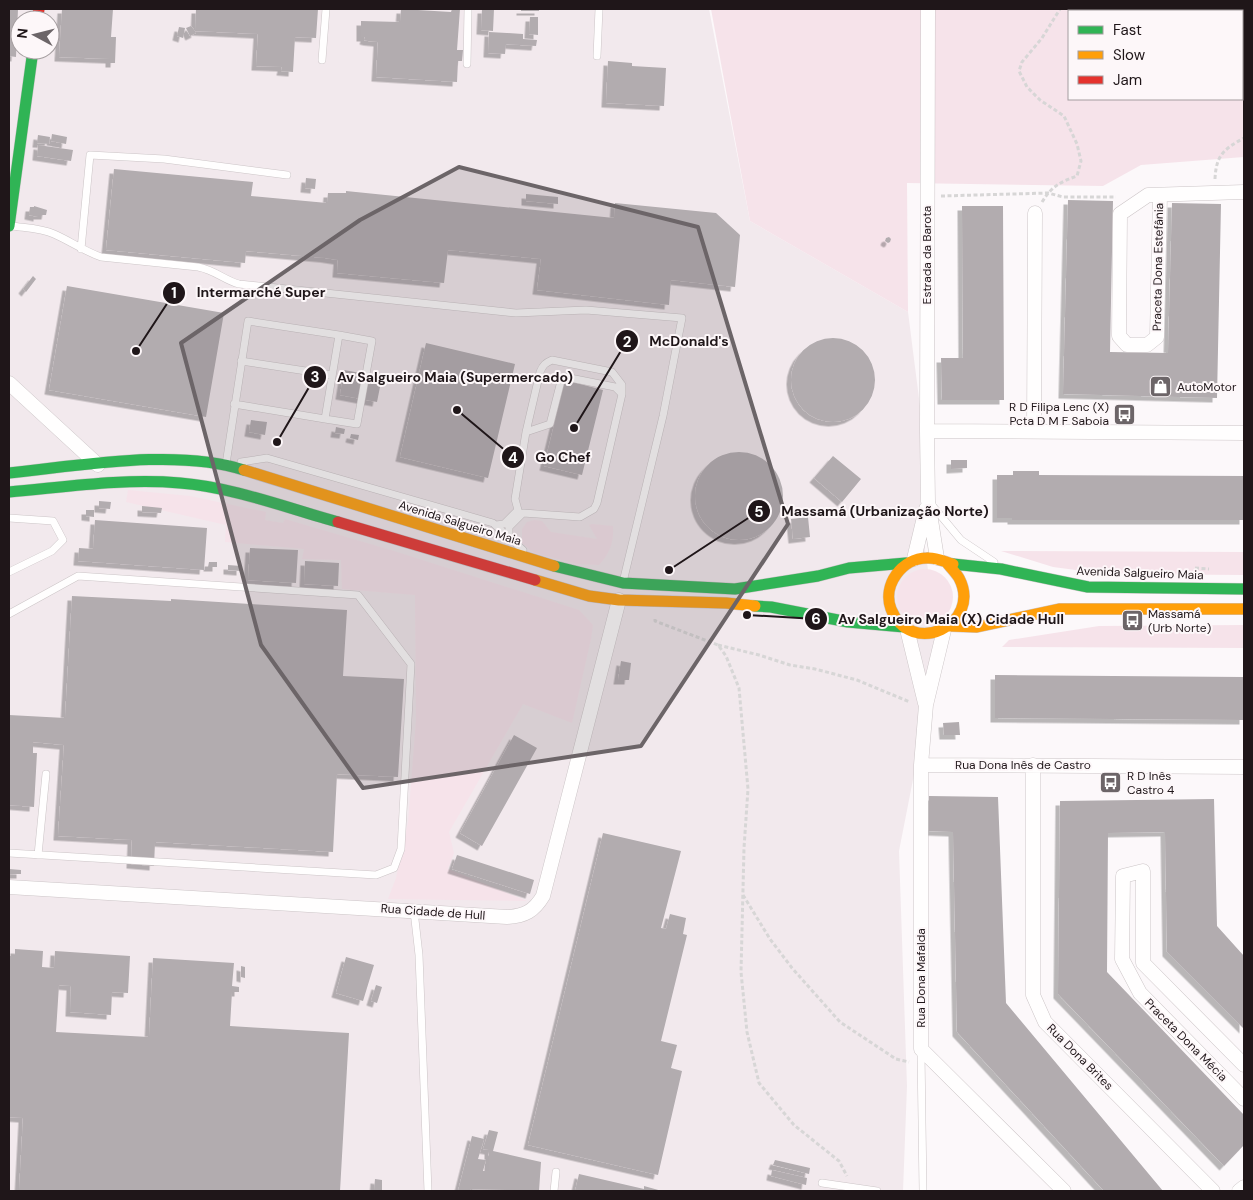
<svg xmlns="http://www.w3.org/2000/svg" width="1253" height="1200" font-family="'DM Sans',sans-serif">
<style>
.built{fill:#f2e9ed;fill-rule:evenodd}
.green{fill:#f6e3ea;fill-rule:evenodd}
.building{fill:#b2acaf;filter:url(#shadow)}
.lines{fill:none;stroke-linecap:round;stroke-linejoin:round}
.lane-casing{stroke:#ccc5c7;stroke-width:8}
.street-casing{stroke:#ccc5c7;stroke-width:15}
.fast-casing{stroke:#ccc5c7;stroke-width:12}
.slow-casing{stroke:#ccc5c7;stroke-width:12}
.jam-casing{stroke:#ccc5c7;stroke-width:12}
.path{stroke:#d7d6d6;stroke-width:3;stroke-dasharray:4 2.5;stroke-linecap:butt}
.lane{stroke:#fffefe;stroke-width:7}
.street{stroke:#fffefe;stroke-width:14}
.fast{stroke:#30b455;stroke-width:11}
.slow{stroke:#ff9f0a;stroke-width:11}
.jam{stroke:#e5322d;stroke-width:11}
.marked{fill:#6c6568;fill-opacity:0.2;stroke:#6c6568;stroke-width:4;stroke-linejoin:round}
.labels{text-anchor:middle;stroke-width:4;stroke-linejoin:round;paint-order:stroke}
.street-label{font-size:12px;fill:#1f1619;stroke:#fdf7f9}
.poi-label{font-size:12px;fill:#1f1619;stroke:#fdf7f9;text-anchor:start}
.leader{fill:none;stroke:#1f1619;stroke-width:2}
.callout-dot{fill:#1f1619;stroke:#fdf7f9;stroke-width:2}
.mark-label{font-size:15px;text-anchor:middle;font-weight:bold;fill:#fff}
.callout-label{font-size:14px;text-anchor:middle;font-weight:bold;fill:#1f1619;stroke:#fdf7f9;stroke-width:4;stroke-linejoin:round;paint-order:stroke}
</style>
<defs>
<filter id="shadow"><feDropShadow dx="-4.5" dy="4.5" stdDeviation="0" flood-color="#0004"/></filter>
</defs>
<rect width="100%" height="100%" fill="#fcf8fa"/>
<path class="built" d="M9,9H709L750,221L908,312L922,422L920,514L939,647L899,851L907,1086L903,1191H9ZM20,20H50V50H20Z"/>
<path class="green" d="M711,9H1244V157L1141,165L1103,186L907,183L908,312L750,221ZM1069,11H1242V99H1069Z
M128,490L190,496L266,512L265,520L283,523L285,519L394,551L579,610L593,625L591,639L572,723L523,704L449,832L454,853L448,869L527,901L388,899L396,878L408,822L416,720L415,595L342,589L341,560L302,559L304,549L225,542L226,525L126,502Z
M534,520L542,521L551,532L597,539L589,525L592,524L613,526C614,542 610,553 599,565L577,564L534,553L522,543V529L527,522Z
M1001,551L1244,552V575L1106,574L1053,567Z
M897 597a28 28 0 1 1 56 0a28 28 0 1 1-56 0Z
M1244,625V648L1002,647L1009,640L1099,626Z"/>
<path class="building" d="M9,9H18L16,57L9,56Z
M62,9H113L111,37H116L115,63H110V59L59,57Z
M196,9H318L316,38L295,37L293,72L281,71L282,67L256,66L258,34L195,31L196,33L190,36L186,28L191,26L195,31Z
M401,9L451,12L452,9H460L457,50H463L462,61H458L457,82L376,77L378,42L368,41L364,40L365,37H361V21L400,22Z
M482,9H494L493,31L481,30Z
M521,9H539V11H521Z
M530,17H538V35L529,34Z
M179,27L185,28L183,38L177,36Z
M489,32L523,34V39L537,40L536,46L506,44L505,54L488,53Z
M608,61L632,63V66L666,68L664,106L606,103Z
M52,134L67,137L66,144L51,141Z
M38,135L50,137L49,144L37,143Z
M38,145L73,150L71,161L37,156Z
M114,169L253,182L251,196L327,203L328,193H346V191L614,218L615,203L716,213L740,235L735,287L671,280L669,305L537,290L541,259L448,250L444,283L337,273L338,260L325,258L246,251L245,263L106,250Z
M306,178L316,179L315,189L305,188Z
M526,194L558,197V204L526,201Z
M1068,200L1113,201L1110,352L1168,353L1172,203L1221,204L1217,398L1063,394Z
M34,206L47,210L46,215H38V217L29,215L30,207H34Z
M962,206H1003L1004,400H942L941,358H963Z
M889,237L891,239L890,242L888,243L885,241L886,238Z
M33,276L36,279L26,292L23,289Z
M67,286L224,313L206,417L49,390Z
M791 380a42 42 0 1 1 84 0a42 42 0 1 1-84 0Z
M426,343L515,364L488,478L400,457Z
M344,370L382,377L377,402L340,395Z
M565,380L603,390L582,475L544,466Z
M251,420L267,422L265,435L249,432Z
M336,427L345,429L344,434L335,433Z
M351,434L359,435L358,440L350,438Z
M695 496a44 44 0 1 1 88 0a44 44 0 1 1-88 0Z
M833,456L861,479L842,502L814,478Z
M951,460H967V468L951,469Z
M1013,471H1039V475L1244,476V520H1012V518H997V475H1013Z
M99,501L111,502L110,509L99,508Z
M142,506L162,508L161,513L142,512Z
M86,510H94V517L86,516Z
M808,517L810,537L793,539L791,519Z
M95,520L207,528L204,570L78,561L79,548L93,549Z
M250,548L298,550L296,583L248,580Z
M305,561L339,563L338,586L304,584Z
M209,562H217V567H208Z
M228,565L241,566V571L228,570Z
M72,596L171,601V599L347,610L343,676L404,679L398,777L337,774L333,852L155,842L154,866L131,864L132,840L58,836L64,745L33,742V753H37L34,807L9,805V715L65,718Z
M621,661L631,663L629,680H618Z
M995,675L1244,677V720L995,718Z
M959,722L960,735H944L943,723Z
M514,735L537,748L482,846L460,833Z
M929,796L998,797L1006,1003L1163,1191H1104L957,1032L953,832L929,831Z
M1214,799L1217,926L1244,956V1029L1167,952L1165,832L1108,833L1107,972L1244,1115V1145L1224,1166L1058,994L1060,801Z
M603,833L681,851L661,928L666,929L670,914L686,918L683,934L687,935L661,1041L677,1045L671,1068L682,1071L658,1175L528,1145Z
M457,855L534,880L530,894L452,869Z
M9,869L21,870V874H9Z
M15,949L43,951L42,967L54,968L55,951L130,956L128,993L112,992L111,1015L70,1012L71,986L59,985L56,1032L149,1037L153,958L234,963L232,986L239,987V992H232L230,1026L349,1033L340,1191H19L23,1118L9,1117V956H15Z
M346,957L374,965L363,1001L336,993Z
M241,966L245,967V978L241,977Z
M376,985L382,987L377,1003L371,1001Z
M489,1130L498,1132L493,1151L541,1162L539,1191L471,1189L470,1191H458L472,1136L484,1139L478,1159L486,1160L483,1171H489V1150L483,1149Z
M775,1160L810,1168L809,1174L773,1165Z
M772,1170L807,1178L806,1185L771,1176Z
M579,1174L644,1189V1186L662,1191H575Z
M375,1179L382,1180V1191H374Z"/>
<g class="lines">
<defs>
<path id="lane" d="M597,56L599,9
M322,60L326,9
M467,64L468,9
M12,226C26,228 41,228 54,234C70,241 84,251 101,257L198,267C215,270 224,280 239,284L516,313L586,310L682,318L663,416L623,582
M81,249L90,155L164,159L287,175
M241,361L332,375
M325,419L357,424L372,341L339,335
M526,432L540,372C543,365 545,363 552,360L612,372L622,385V394
M241,462L267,458L493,523L523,550
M226,464L248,321L339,335L325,419L234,404
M931,504L961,540L994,562
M9,518L53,521L63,540L52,551L9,572
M496,525L504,524L518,510L515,499L526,432L550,424L561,381L565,377L615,387L622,394L597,503L594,509L580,517L523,513L509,527V536
M9,614L78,576L358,595L411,664L401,849L394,868L376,875L9,853
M38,855L46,774
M414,911L419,955L428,1191
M921,1052L923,1191
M822,1183L877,1191
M554,1191L556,1172"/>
<path id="street" d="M928,9L927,431L928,501L937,558
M1160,195L1157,337L1147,345H1127L1119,336L1120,214L1148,195L1244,192
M9,383L98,465
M927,431L1244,433
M1034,431L1035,213
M914,559L926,509
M907,629L925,703
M944,630L926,705L921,765V1049L1064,1191
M921,765L1244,767
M1033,765V995L1045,1022L1213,1191
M9,887L507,917C525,916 534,911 543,896L619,600
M1244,1065L1143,963V871L1123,876L1122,959L1140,993L1244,1099
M1239,1191L1244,1187"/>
<path id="fast" d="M9,226L33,50
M9,473C79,466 176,448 244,470
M9,492C66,487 123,478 180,483C232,487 287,508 338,522
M953,564L1001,569L1088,587L1244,589
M554,566L623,583L735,589L818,576L849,568L906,563
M755,606L771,607L848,622L904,627"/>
<path id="slow" d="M244,470L554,566
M947,563C951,568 956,573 959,578C983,624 911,659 891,609C882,585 902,558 927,558C936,557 945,562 953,564
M535,580L589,596L619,600L726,603L755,606
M950,626L977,627L1059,609H1244"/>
<path id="jam" d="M37,20L39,9
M338,522L535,580"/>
</defs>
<use href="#lane" class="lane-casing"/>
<use href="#street" class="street-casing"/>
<use href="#fast" class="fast-casing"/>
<use href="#slow" class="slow-casing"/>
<use href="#jam" class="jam-casing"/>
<path class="path" d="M1215,179C1216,155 1224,149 1244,138
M941,196L1048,193L1063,197H1116
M1042,202C1052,186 1060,182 1077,176L1081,161L1077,144L1064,116L1040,100L1027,87L1019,71L1022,62L1042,38L1060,9
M1195,568L1209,569
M655,619V621L718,645L726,656L739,688L748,789L744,848L741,972L747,1032L759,1083L794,1125L839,1161L847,1176
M718,645L759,655L790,665L815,669L857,680L910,702
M743,895L770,939L792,968L840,1022L896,1059L909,1062"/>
<use href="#lane" class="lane"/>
<use href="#street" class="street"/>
<use href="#fast" class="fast"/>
<use href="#slow" class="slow"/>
<use href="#jam" class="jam"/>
</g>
<path class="marked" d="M459,167L698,227L788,524L641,746L363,788L261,645L181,343L360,220Z"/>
<defs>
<symbol id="shop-square" viewBox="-11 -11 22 22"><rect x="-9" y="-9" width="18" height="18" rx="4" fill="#6c6568" stroke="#fdf7f9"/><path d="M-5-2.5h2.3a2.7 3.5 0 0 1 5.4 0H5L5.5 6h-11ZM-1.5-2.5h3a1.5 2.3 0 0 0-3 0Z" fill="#fff"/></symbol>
<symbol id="bus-square" viewBox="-11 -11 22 22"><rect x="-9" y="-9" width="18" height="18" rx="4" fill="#6c6568" stroke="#fdf7f9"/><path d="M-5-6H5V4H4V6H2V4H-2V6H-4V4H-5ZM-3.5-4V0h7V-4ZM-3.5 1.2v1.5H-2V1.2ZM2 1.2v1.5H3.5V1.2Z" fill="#fff"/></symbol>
</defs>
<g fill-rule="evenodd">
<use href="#shop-square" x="1148" y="374" width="25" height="25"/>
<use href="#bus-square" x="1112" y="402" width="25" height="25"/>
<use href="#bus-square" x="1120" y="608" width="25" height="25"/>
<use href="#bus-square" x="1098" y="770" width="25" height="25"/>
</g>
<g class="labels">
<g class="street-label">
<text transform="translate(927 255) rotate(-90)" y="4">Estrada da Barota</text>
<text transform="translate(1158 267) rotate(-89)" y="4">Praceta Dona Estefânia</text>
<text transform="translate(460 523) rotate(17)" y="4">Avenida Salgueiro Maia</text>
<text transform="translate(1140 573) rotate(2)" y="4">Avenida Salgueiro Maia</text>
<text x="1023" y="769">Rua Dona Inês de Castro</text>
<text transform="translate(433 912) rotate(4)" y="4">Rua Cidade de Hull</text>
<text transform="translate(921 978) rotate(-90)" y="4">Rua Dona Mafalda</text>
<text transform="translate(1186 1040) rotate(45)" y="4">Praceta Dona Mécia</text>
<text transform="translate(1080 1057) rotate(45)" y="4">Rua Dona Brites</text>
</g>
<g class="poi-label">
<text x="1177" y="391">AutoMotor</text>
<text x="1109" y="411" text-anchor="end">R D Filipa Lenc (X)<tspan x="1109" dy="14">Pcta D M F Saboia</tspan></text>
<text x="1148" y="618">Massamá<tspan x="1148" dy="14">(Urb Norte)</tspan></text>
<text x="1127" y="780">R D Inês<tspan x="1127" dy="14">Castro 4</tspan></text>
</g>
</g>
<path class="leader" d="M136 351L174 293M574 428L627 341M277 442L315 377M457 410L513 457M669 570L759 511M747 615L816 619"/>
<g class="callout-dot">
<circle cx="136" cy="351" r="5"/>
<circle cx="574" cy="428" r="5"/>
<circle cx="277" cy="442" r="5"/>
<circle cx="457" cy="410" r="5"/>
<circle cx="669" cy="570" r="5"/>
<circle cx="747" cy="615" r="5"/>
<circle cx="174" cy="293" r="12"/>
<circle cx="627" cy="341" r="12"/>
<circle cx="315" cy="377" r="12"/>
<circle cx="513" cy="457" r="12"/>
<circle cx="759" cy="511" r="12"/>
<circle cx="816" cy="619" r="12"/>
</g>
<g class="mark-label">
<text x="174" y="298">1</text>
<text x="627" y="347">2</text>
<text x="315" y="382">3</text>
<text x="513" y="463">4</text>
<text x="759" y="517">5</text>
<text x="816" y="624">6</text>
</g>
<g class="callout-label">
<text x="261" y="297">Intermarché Super</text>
<text x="689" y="346">McDonald's</text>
<text x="455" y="382">Av Salgueiro Maia (Supermercado)</text>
<text x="563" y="462">Go Chef</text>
<text x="885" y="516">Massamá (Urbanização Norte)</text>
<text x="951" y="624">Av Salgueiro Maia (X) Cidade Hull</text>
</g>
<rect width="1253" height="1200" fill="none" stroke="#1f1619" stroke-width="20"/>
<rect x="1068" y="10" width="175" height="90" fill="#fdf7f9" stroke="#a49d9f"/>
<rect x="1078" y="26" width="25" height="8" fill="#30b455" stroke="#a49d9f"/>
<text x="1113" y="35" font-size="15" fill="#1f1619">Fast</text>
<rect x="1078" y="51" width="25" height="8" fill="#ff9f0a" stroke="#a49d9f"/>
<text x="1113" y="60" font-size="15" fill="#1f1619">Slow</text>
<rect x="1078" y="76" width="25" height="8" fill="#e5322d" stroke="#a49d9f"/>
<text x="1113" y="85" font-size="15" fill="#1f1619">Jam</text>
<g transform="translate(35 35) rotate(277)"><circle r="24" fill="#fdf7f9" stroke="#a49d9f"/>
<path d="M0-4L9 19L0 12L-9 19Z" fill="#6c6568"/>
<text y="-8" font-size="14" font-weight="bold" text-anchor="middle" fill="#1f1619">N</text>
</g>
</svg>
